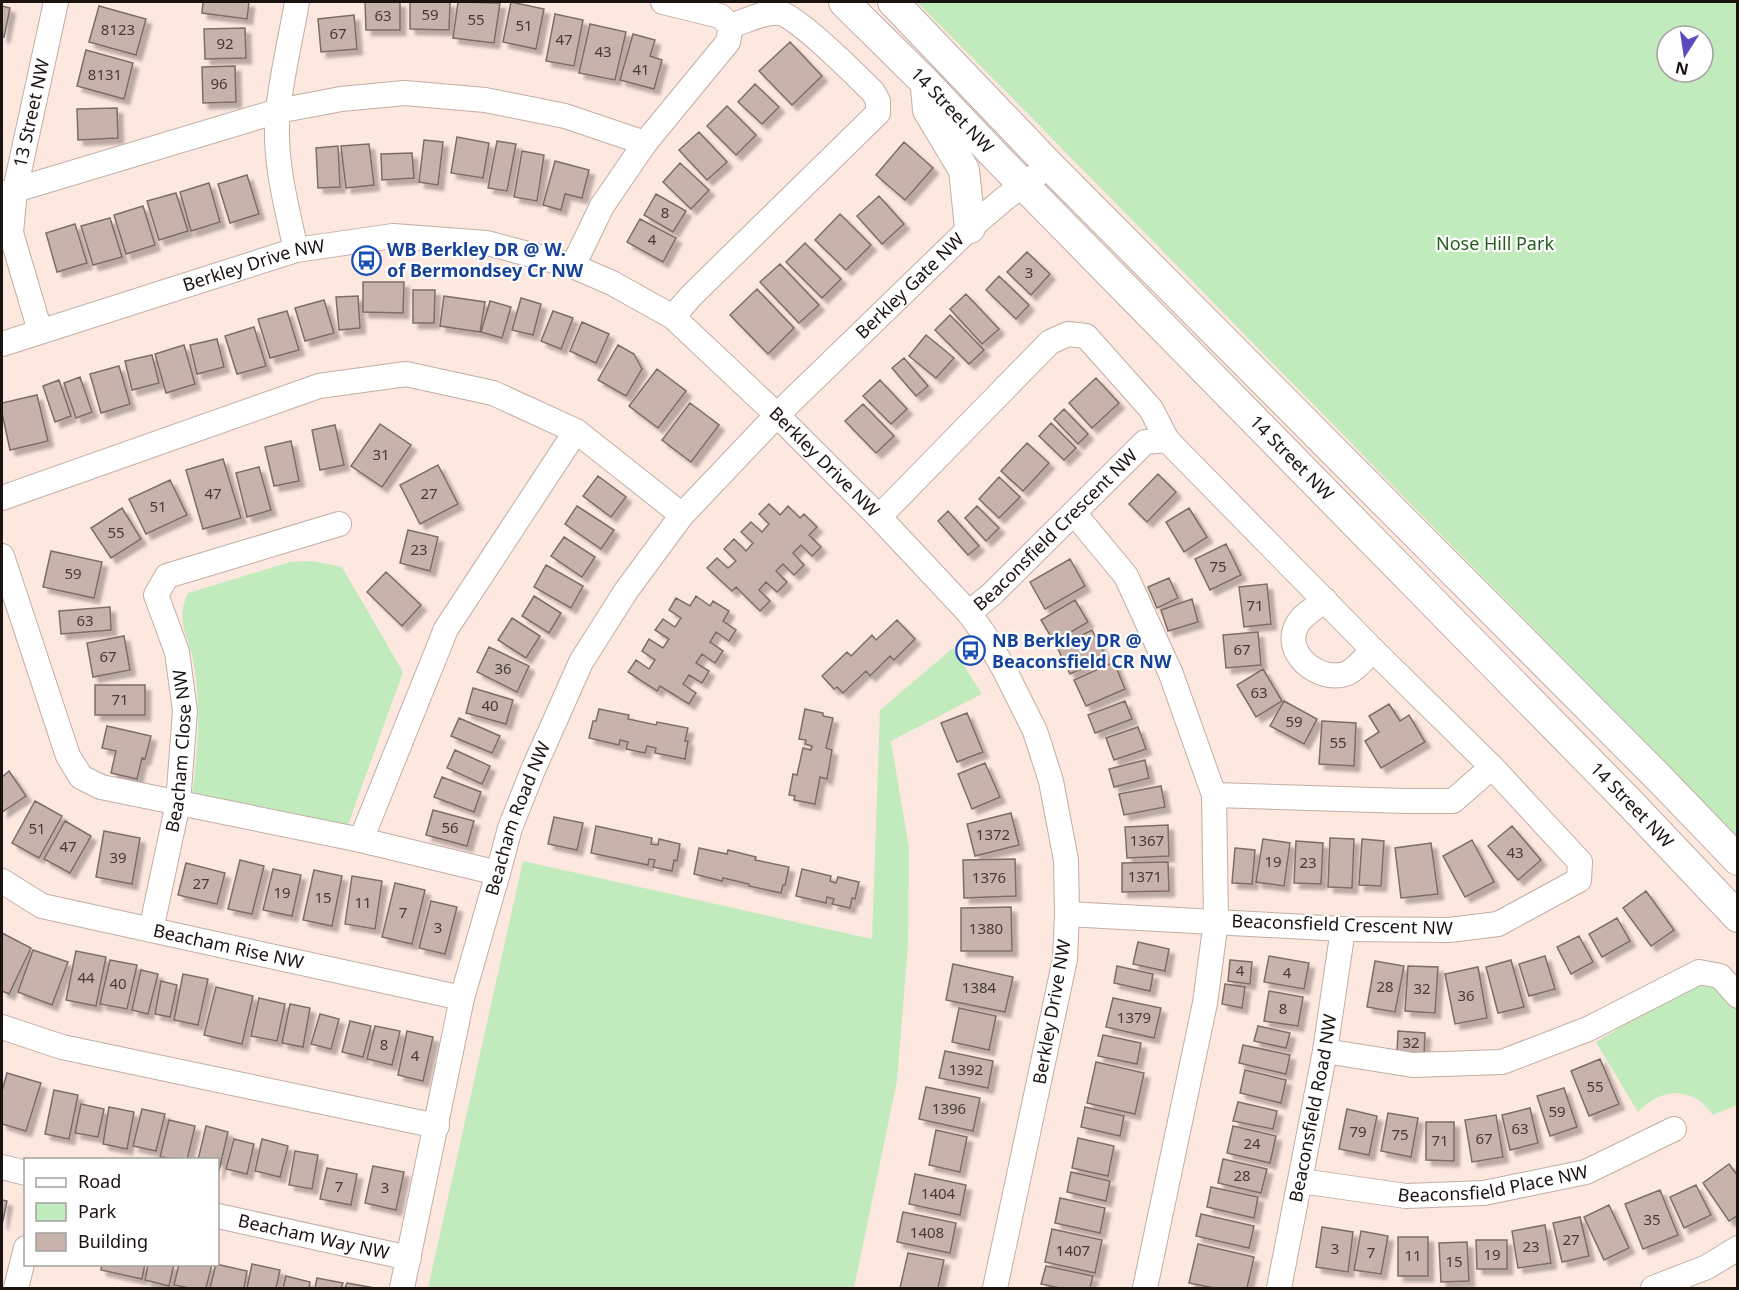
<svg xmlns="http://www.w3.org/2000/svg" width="1739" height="1290" font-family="'Noto Sans',sans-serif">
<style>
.green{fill:#c2ebbd;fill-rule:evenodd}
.building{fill:#c7b3ab;stroke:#7f6d65;stroke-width:1.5;filter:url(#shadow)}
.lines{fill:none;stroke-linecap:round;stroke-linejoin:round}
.minor-casing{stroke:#c1aea5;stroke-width:26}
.major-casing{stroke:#c1aea5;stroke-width:32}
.minor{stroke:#fff;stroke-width:24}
.major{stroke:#fff;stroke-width:30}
.labels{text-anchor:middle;stroke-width:4.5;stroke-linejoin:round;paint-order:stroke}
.number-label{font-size:15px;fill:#453b37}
.street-label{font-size:18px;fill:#1a1310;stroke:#fff}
.park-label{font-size:18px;fill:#215e1c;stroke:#fff}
.transit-label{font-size:18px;font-weight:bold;fill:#164399;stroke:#fff;text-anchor:start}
</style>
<defs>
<filter id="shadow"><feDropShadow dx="5.5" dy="5.5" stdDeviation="1.5" flood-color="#0004"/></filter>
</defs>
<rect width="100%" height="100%" fill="#fde8df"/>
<path class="green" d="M917,2H1737V836L1034,120ZM1667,36H1703V72H1667Z
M312,561L342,567L403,672L348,825L192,794C197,757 200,726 197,688C196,676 194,662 191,651C184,628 177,617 188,593L290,562Z
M953,648L982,694L891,741L909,848L908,946L897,1081L854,1288H428L523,861L872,939L880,710Z
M1693,983L1708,985L1725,994L1737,1010V1105L1713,1115C1708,1109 1702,1101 1695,1098C1672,1087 1654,1096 1638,1112L1596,1042Z"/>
<path class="building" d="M203,2H249L247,19L202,13Z
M365,2H400V30H366Z
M410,2H450L449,30L410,29Z
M458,2L500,3L494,43L453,38Z
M511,2L544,9L536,49L503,42Z
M2,6L10,8L4,37H2Z
M99,6L146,19L136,55L89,42Z
M555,14L583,20L574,66L546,61Z
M354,15L357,49L321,52L318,19Z
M590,24L626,32L615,80L579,73Z
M245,28L246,58L205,59L204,29Z
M633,34L655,40L650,56L662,60L654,89L620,80Z
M790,42L822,76L792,105L759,71Z
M86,50L133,63L124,99L77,86Z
M235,66L236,102L203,103L202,67Z
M755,84L779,107L762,124L738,102Z
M727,106L756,135L736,155L707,126Z
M117,108L118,138L78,140L77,109Z
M699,132L727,162L707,180L679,150Z
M457,137L489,143L483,178L451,173Z
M424,140L443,142L438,185L419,182Z
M497,141L516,144L507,191L488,188Z
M904,142L933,168L905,200L876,175Z
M369,144L374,185L346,188L341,146Z
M338,146L340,187L318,188L316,148Z
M522,151L544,155L537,201L514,197Z
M412,153L414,178L382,180L381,154Z
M555,161L589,170L582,198L565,194L561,210L543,205Z
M680,163L709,190L691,209L663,182Z
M247,175L259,214L230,223L218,184Z
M209,183L220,222L191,231L180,192Z
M176,193L188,231L159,240L147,201Z
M656,194L686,211L673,232L644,215Z
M879,196L904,224L882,244L857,216Z
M143,206L155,245L126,254L114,215Z
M840,214L871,245L846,270L815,240Z
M110,218L122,257L93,265L81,226Z
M640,219L676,238L663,262L627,242Z
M75,224L87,263L57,272L46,233Z
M805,243L841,279L822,298L786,262Z
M1027,252L1050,274L1031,295L1007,272Z
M780,264L819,305L799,323L760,282Z
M999,276L1029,305L1016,319L986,290Z
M363,282H404L403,313L363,312Z
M757,289L794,328L768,354L730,315Z
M413,290H435L434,323H413Z
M966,294L999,329L982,344L950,309Z
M358,296L360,328L339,330L336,297Z
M444,296L485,302L480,332L440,326Z
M521,298L541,304L533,335L512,330Z
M324,300L334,333L305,341L295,308Z
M490,301L511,307L502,338L481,332Z
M287,311L299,350L270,358L258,319Z
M553,311L573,318L561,349L541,341Z
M950,315L984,350L969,364L935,330Z
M582,322L609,334L596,363L570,351Z
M254,327L266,366L237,374L225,336Z
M926,335L954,358L936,378L909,356Z
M217,339L224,367L197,374L190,345Z
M184,345L195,384L166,393L155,354Z
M618,345L634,354L642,369L626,396L598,380Z
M152,355L159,383L132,390L125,361Z
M904,358L928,386L916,396L892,368Z
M119,366L130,404L101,413L90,374Z
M657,369L686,391L658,428L629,406Z
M80,377L92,412L76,418L64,383Z
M1096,378L1119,403L1092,428L1069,403Z
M59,380L71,416L55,422L43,386Z
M880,380L907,409L891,424L863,396Z
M37,395L48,441L10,450L2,413V403Z
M690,403L719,425L691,462L662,440Z
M863,404L894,436L876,453L845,421Z
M1064,409L1088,434L1078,444L1054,419Z
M1051,423L1076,448L1064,460L1039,436Z
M380,424L411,445L382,487L351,466Z
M335,425L344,465L320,470L312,430Z
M291,441L299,481L274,486L265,447Z
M1027,443L1049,463L1023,491L1001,471Z
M223,459L241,518L203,529L186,470Z
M438,465L458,504L420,524L400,485Z
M259,467L271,510L247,517L236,473Z
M1158,474L1176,492L1147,522L1129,504Z
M598,476L626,497L611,517L583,496Z
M999,477L1020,497L999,518L979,499Z
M170,480L187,515L146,534L129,499Z
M769,504L780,515L788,506L800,518L804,514L817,527L809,535L821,547L812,556L801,545L793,553L804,565L794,575L783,564L776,571L787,582L777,592L766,582L759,590L770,601L760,611L736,587L732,591L707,568L717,558L728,568L736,561L724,549L734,539L746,551L753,543L741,532L751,522L762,532L769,524L759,514Z
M577,506L614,530L601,549L565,524Z
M977,506L999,528L986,541L965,518Z
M122,508L141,539L111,558L91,528Z
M1189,508L1207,537L1184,552L1166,522Z
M948,511L979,546L968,555L938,521Z
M408,530L438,537L430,571L400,563Z
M564,537L595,557L582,577L551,556Z
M1226,544L1241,575L1210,590L1195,559Z
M51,551L102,562L94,598L43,587Z
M1070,559L1085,586L1045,609L1030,582Z
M546,565L583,586L571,608L534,587Z
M386,572L421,605L402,626L367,592Z
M1169,578L1178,598L1157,608L1148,587Z
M1267,584L1271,624L1244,627L1239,587Z
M534,596L561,613L549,633L522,616Z
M696,596L710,606L713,601L729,611L723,621L736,630L729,641L716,632L710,642L723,651L715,663L702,654L696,663L709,671L702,683L689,675L683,684L696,693L689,704L660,686L657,691L628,672L636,660L649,669L655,660L642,651L649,639L663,648L669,639L655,630L663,619L675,627L681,618L669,610L676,598L690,606Z
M1192,599L1198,622L1168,631L1161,610Z
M1075,600L1088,622L1054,642L1041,620Z
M110,607L111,630L61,634L59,611Z
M512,618L540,636L526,658L498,640Z
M897,620L915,639L894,660L890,656L870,676L866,671L843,693L837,687L834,689L822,676L847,652L851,656L872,635L876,640Z
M1092,630L1106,657L1070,674L1057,647Z
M1258,632L1261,665L1226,668L1223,635Z
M124,636L130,670L93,677L87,643Z
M489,647L529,666L517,692L477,672Z
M1114,662L1125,689L1086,706L1074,680Z
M1263,669L1282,701L1256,717L1237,685Z
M95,685H145V715H95Z
M473,688L513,700L506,724L466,713Z
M1125,701L1132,719L1095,733L1088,715Z
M1284,701L1317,719L1304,744L1270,726Z
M1389,704L1400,721L1409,715L1425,742L1381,768L1365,741L1379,732L1369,716Z
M599,709L629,715L628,719L656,725L657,722L688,728L685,741H688L685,759L655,753L656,748L647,746L645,753L626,749L628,742L620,740L619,745L589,738L593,721H596Z
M805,709L823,713V716L833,718L826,748L832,750L827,779L820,777L815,804L794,800L795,796L789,795L793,774L797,775L803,748L811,750L812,746L805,744L806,740L799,739Z
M967,713L983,752L957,762L941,723Z
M459,718L500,736L492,753L451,736Z
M1322,721L1356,723L1354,766L1319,764Z
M107,726L151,736L145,759L142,758L137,779L111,773L116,751L102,748Z
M1138,727L1146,749L1114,760L1106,738Z
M455,750L490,766L482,784L447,768Z
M1145,760L1149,778L1114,787L1109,769Z
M985,763L1000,797L972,809L958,774Z
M9,771L26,796L2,812V777Z
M442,777L481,792L474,812L434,797Z
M1161,786L1165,807L1124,815L1119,794Z
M35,801L62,816L39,858L12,843Z
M433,810L474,821L467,846L426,835Z
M1011,813L1019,845L975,856L967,824Z
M554,817L583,823L577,850L548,844Z
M65,821L91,836L70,873L44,859Z
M1168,825L1169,856L1127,858L1125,827Z
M596,826L652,838L651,844L658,845L659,839L680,844L677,861L674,860L672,871L653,867L655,860L649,859L648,865L591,853Z
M1512,826L1541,860L1518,880L1488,846Z
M104,831L140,838L132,884L96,877Z
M1330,838L1354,839L1352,888L1328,887Z
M1263,839L1290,843L1284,886L1256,882Z
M1362,839L1384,841L1381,886L1359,885Z
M1472,840L1494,882L1465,897L1443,856Z
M1296,841L1323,843L1321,884L1294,883Z
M1431,843L1438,894L1401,898L1395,848Z
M699,848L727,854L728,850L756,857L755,860L789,867L785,885H783L781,893L749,886V884L723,878L722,881L694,874Z
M1235,848L1255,850L1252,884L1232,883Z
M1015,859L1016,896L964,898L963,860Z
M240,860L264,866L252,914L228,909Z
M1168,862L1169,891L1122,892V863Z
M186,863L225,873L217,904L178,895Z
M273,869L301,875L292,916L263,910Z
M802,869L831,876L830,881L836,883L838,877L859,882L855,899L852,898L850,908L832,904L834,899L827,897L826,903L796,896Z
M314,870L342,876L332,926L303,920Z
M352,876L382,881L375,929L345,924Z
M395,883L425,890L412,944L382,937Z
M1646,891L1674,930L1651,946L1623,908Z
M431,901L457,907L445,954L419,948Z
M1011,907L1012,951H961V908Z
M1617,918L1630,941L1602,957L1589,934Z
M2,933L31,948L9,994L2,991Z
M1579,936L1593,962L1571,974L1557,947Z
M1138,942L1169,949L1165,971L1133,964Z
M33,950L68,962L52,1005L18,992Z
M76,951L106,957L96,1006L66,1000Z
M1269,956L1309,963L1304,989L1264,982Z
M1545,956L1555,989L1529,996L1519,964Z
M110,960L137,965L127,1009L100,1004Z
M1230,960L1252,962L1250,984L1228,981Z
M1511,960L1524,1007L1498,1013L1486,967Z
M1375,961L1404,966L1395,1012L1367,1007Z
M953,964L1013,977L1005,1012L946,1000Z
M1117,966L1153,974L1150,991L1114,983Z
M1408,966L1438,967L1435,1013L1405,1011Z
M1478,967L1487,1018L1455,1024L1445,974Z
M141,970L158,974L148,1014L132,1010Z
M183,974L208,979L198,1025L174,1020Z
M161,981L177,985L170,1017L155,1014Z
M1225,984L1245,987L1242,1008L1222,1004Z
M216,987L253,996L242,1044L204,1035Z
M1269,991L1303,997L1298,1026L1264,1021Z
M259,998L285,1004L277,1041L251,1036Z
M1113,998L1161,1008L1154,1038L1106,1027Z
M290,1004L310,1008L303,1047L282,1043Z
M959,1008L996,1016L989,1050L952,1042Z
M320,1014L339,1019L331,1049L311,1044Z
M350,1021L371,1026L363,1057L342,1052Z
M375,1026L400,1031L392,1065L367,1059Z
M1258,1026L1290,1033L1286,1048L1254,1041Z
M407,1031L433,1037L423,1081L398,1075Z
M1398,1031L1425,1033L1424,1055L1397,1053Z
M1103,1035L1141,1043L1137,1064L1098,1056Z
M1243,1045L1290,1055L1286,1074L1239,1063Z
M945,1051L993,1061L988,1088L939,1078Z
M1600,1059L1619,1104L1589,1116L1571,1071Z
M1096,1062L1144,1073L1135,1114L1087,1103Z
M1245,1070L1286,1080L1281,1103L1240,1093Z
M7,1073L41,1083L26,1131L2,1124V1091Z
M926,1087L980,1098L973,1131L919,1119Z
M1564,1088L1577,1127L1550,1136L1537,1096Z
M54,1090L78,1095L69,1139L45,1134Z
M1238,1102L1277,1111L1273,1129L1233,1121Z
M81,1104L104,1109L98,1137L75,1133Z
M109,1107L134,1112L127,1149L103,1144Z
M1085,1107L1124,1116L1120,1136L1081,1127Z
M1530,1108L1538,1143L1510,1150L1502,1115Z
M142,1109L165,1114L156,1151L133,1146Z
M1347,1109L1377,1116L1369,1155L1339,1149Z
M1388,1113L1418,1118L1411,1157L1381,1151Z
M1496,1115L1503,1157L1472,1162L1465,1120Z
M169,1120L195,1126L187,1160L160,1157Z
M1426,1122H1454V1161L1426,1160Z
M206,1126L228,1132L218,1175V1160H198Z
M1233,1126L1276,1136L1270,1163L1227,1153Z
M936,1130L967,1137L960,1172L929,1165Z
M1078,1138L1114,1146L1108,1176L1072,1168Z
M234,1139L254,1144L247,1174L226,1169Z
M262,1139L288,1146L280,1177L255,1171Z
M295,1151L318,1155L312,1189L289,1185Z
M1223,1159L1267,1169L1261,1193L1218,1183Z
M1729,1164L1738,1176V1215L1729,1221L1703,1183Z
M373,1166L404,1172L396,1210L365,1203Z
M327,1168L357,1174L351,1205L320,1199Z
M1071,1172L1110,1181L1106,1201L1067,1192Z
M915,1174L966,1185L960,1215L909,1204Z
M1696,1185L1711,1215L1684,1228L1670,1197Z
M1211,1187L1258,1197L1254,1218L1207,1207Z
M1660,1190L1678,1235L1643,1249L1625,1204Z
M1060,1198L1105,1208L1100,1233L1055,1223Z
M2,1200L7,1201L2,1225Z
M1609,1205L1629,1248L1604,1260L1584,1217Z
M903,1212L956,1223L950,1253L897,1242Z
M1201,1214L1254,1226L1249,1248L1196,1236Z
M1580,1217L1589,1256L1562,1262L1553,1223Z
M1545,1225L1551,1263L1518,1268L1512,1231Z
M1322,1227L1353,1232L1348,1272L1316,1267Z
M1052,1229L1102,1240L1095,1273L1045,1262Z
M1361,1231L1388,1236L1381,1274L1354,1270Z
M1398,1237H1428V1276H1398Z
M1476,1240H1507V1269H1477Z
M1467,1242L1469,1281L1441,1282L1439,1243Z
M1198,1244L1254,1257L1247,1288H1214L1189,1283Z
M908,1253L944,1260L938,1288H900Z
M102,1264H145L142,1279L101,1270Z
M148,1264H174L169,1286L145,1280Z
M179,1264H212L206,1288H189L174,1285Z
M216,1264L247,1271L244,1288H210Z
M252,1264L280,1270L276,1288H247Z
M1046,1266L1093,1276L1090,1288H1060L1041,1284Z
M286,1276L310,1282L309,1288H283Z
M317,1278L343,1283L341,1288H315Z
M347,1283L375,1288H345Z"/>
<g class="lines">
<defs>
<g id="minor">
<path d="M2,194L278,111L341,99L405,93L485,100L565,116L645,143"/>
<path d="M296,250C286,204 273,157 278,110C282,74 291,37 297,2"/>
<path d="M573,266L602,206L645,143L728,42L731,26L720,16L663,2"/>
<path d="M673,317L691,296L878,113V101L873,92C858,77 796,15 780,13C764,11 746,21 731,26"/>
<path id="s1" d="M40,331L11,233L15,190L56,2"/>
<path id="s2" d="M2,344L296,250L393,236L487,243L573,266L612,283L673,317L777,415L879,517L969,613L984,634L1004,669L1035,731L1051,781L1066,860L1067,914L1065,959L995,1288"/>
<path d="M2,498L319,386L406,374L493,393L576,431L682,515"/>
<path d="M1074,513L1126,576L1171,674L1214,795L1216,921L1205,1003L1145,1288"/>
<path d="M879,517L1050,342L1068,334L1086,336L1151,409L1167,440"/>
<path d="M2,556L68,756L81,777L101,787L361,840L498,873"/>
<path d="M1325,600C1317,607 1302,615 1297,625C1282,653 1318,682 1345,674C1355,671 1365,657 1373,650"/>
<path id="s3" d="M969,613L992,594L1145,442L1167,440L1373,650L1492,767L1580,862L1579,880L1498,924L1449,930L1343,929L1067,914"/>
<path d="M1214,795L1405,801H1453L1492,767"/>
<path d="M361,840L446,629L576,431"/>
<path id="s4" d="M2,881L42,906L462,998"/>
<path id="s5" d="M151,930L178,803L185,711L177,652L156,595L167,576L339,524"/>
<path d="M2,1027L62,1047L437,1126"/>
<path d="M1325,1051L1413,1065L1502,1062L1588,1029L1699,972L1720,976L1738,996"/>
<path d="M2,1167L26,1173"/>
<path id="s6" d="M1301,1181L1406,1196L1484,1193L1586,1172L1674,1129"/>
<path id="s7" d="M218,1216L409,1258"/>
<path d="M16,1288L26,1248"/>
<path id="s8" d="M402,1288L462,998L498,873L510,828L533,770L581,662L626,591L682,515L777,415L970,228L1004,199L1038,174"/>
<path id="s9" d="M1279,1288L1325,1051L1343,929"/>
<path d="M1653,1288L1707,1267L1738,1248"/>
</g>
<g id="major">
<path id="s10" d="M844,2L925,82L1000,161L1632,805L1738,917"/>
<path d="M893,2L1050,166L1659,778L1738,860"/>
<path d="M926,88L928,110L964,170L970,228"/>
</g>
</defs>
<use href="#minor" class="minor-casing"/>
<use href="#major" class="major-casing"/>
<use href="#minor" class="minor"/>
<use href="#major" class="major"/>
</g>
<defs>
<symbol id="bus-ring" viewBox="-11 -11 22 22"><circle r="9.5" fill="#fff" stroke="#1a4fb4" stroke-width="1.5"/><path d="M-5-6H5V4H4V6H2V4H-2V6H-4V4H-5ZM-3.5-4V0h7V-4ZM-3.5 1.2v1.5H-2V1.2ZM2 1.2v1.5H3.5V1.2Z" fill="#1a4fb4"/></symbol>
</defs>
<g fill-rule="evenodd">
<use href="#bus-ring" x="350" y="244" width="33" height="33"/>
<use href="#bus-ring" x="954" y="634" width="33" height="33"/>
</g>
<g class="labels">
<g class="number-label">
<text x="430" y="20">59</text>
<text x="383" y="21">63</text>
<text x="476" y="25">55</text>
<text x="524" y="31">51</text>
<text x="118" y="35">8123</text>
<text x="338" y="39">67</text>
<text x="564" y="45">47</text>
<text x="225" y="49">92</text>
<text x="603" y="57">43</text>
<text x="641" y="75">41</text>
<text x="105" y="80">8131</text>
<text x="219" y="89">96</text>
<text x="665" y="218">8</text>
<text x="652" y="245">4</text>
<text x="1029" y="278">3</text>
<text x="381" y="460">31</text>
<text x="213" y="499">47</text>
<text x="429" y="499">27</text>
<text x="158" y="512">51</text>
<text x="116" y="538">55</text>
<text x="419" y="555">23</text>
<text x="1218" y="572">75</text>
<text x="73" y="579">59</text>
<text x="1255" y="611">71</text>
<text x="85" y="626">63</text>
<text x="1242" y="655">67</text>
<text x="108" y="662">67</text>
<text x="503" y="674">36</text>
<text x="1259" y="698">63</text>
<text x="120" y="705">71</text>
<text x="490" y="711">40</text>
<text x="1294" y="727">59</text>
<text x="1338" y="748">55</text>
<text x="450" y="833">56</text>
<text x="37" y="834">51</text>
<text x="993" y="840">1372</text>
<text x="1147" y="846">1367</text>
<text x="68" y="852">47</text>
<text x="1515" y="858">43</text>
<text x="118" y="863">39</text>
<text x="1273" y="867">19</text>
<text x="1308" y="868">23</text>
<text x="1145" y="882">1371</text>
<text x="989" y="883">1376</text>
<text x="201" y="889">27</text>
<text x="282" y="898">19</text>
<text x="323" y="903">15</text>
<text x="363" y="908">11</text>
<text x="403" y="918">7</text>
<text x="438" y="933">3</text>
<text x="986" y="934">1380</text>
<text x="1240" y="976">4</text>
<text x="1287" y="978">4</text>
<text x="86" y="983">44</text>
<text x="118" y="989">40</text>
<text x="1385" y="992">28</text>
<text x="979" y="993">1384</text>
<text x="1422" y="994">32</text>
<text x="1466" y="1001">36</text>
<text x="1283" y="1014">8</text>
<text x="1134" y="1023">1379</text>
<text x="1411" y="1048">32</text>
<text x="384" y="1050">8</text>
<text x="415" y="1061">4</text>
<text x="966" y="1075">1392</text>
<text x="1595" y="1092">55</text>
<text x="949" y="1114">1396</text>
<text x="1557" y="1117">59</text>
<text x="1520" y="1134">63</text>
<text x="1358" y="1137">79</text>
<text x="1400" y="1140">75</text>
<text x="1484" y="1144">67</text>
<text x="1440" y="1146">71</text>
<text x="1252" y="1149">24</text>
<text x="1242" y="1181">28</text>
<text x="339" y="1192">7</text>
<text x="385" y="1193">3</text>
<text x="938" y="1199">1404</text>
<text x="1652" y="1225">35</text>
<text x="927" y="1238">1408</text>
<text x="1571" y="1245">27</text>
<text x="1531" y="1252">23</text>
<text x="1335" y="1254">3</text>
<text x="1073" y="1256">1407</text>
<text x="1371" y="1258">7</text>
<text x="1492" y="1260">19</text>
<text x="1413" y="1261">11</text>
<text x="1454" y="1267">15</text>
</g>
<g class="street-label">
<text dy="6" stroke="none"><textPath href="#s10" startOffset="153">14 Street NW</textPath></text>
<text dy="6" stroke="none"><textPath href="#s1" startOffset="224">13 Street NW</textPath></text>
<text dy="6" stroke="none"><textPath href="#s2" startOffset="264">Berkley Drive NW</textPath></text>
<text dy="6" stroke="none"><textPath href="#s8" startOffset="1155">Berkley Gate NW</textPath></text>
<text dy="6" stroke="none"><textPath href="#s10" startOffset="639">14 Street NW</textPath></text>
<text dy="6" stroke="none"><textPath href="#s2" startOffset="912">Berkley Drive NW</textPath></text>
<text dy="6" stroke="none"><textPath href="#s3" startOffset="120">Beaconsfield Crescent NW</textPath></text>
<text dy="6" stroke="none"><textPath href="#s5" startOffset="182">Beacham Close NW</textPath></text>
<text dy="6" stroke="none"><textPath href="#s10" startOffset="1125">14 Street NW</textPath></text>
<text dy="6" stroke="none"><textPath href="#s8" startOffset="484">Beacham Road NW</textPath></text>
<text transform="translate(1342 925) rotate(2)" y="6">Beaconsfield Crescent NW</text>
<text dy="6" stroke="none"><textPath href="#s4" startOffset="238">Beacham Rise NW</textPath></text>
<text transform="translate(1052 1012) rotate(-80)" y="6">Berkley Drive NW</text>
<text dy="6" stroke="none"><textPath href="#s9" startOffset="183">Beaconsfield Road NW</textPath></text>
<text dy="6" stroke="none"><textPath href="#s6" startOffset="194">Beaconsfield Place NW</textPath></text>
<text dy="6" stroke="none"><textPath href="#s7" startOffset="98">Beacham Way NW</textPath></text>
</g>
<g class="park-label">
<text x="1495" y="250">Nose Hill Park</text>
</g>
<g class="transit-label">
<text x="387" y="256">WB Berkley DR @ W.<tspan x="387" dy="21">of Bermondsey Cr NW</tspan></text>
<text x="992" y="647">NB Berkley DR @<tspan x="992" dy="21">Beaconsfield CR NW</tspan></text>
</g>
</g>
<rect width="1739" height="1290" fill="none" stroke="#1a1310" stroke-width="6"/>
<rect x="24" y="1158" width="195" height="108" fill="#ffffff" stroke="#a3a19f" stroke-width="1.5"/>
<rect x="36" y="1178" width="30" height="9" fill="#ffffff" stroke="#a3a19f" stroke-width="1.5"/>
<text x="78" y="1188" font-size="18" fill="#1a1310">Road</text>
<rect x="36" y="1203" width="30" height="18" fill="#c2ebbd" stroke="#a3a19f" stroke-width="1.5"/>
<text x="78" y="1218" font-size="18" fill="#1a1310">Park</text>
<rect x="36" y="1233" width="30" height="18" fill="#c7b3ab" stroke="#a3a19f" stroke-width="1.5"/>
<text x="78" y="1248" font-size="18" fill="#1a1310">Building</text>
<g transform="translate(1685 54) rotate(192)"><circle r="28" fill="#ffffff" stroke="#a3a19f" stroke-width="1.5"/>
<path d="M0-4.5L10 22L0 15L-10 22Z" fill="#5a4ac2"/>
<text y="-9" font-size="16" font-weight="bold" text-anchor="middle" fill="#1a1310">N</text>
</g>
</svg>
